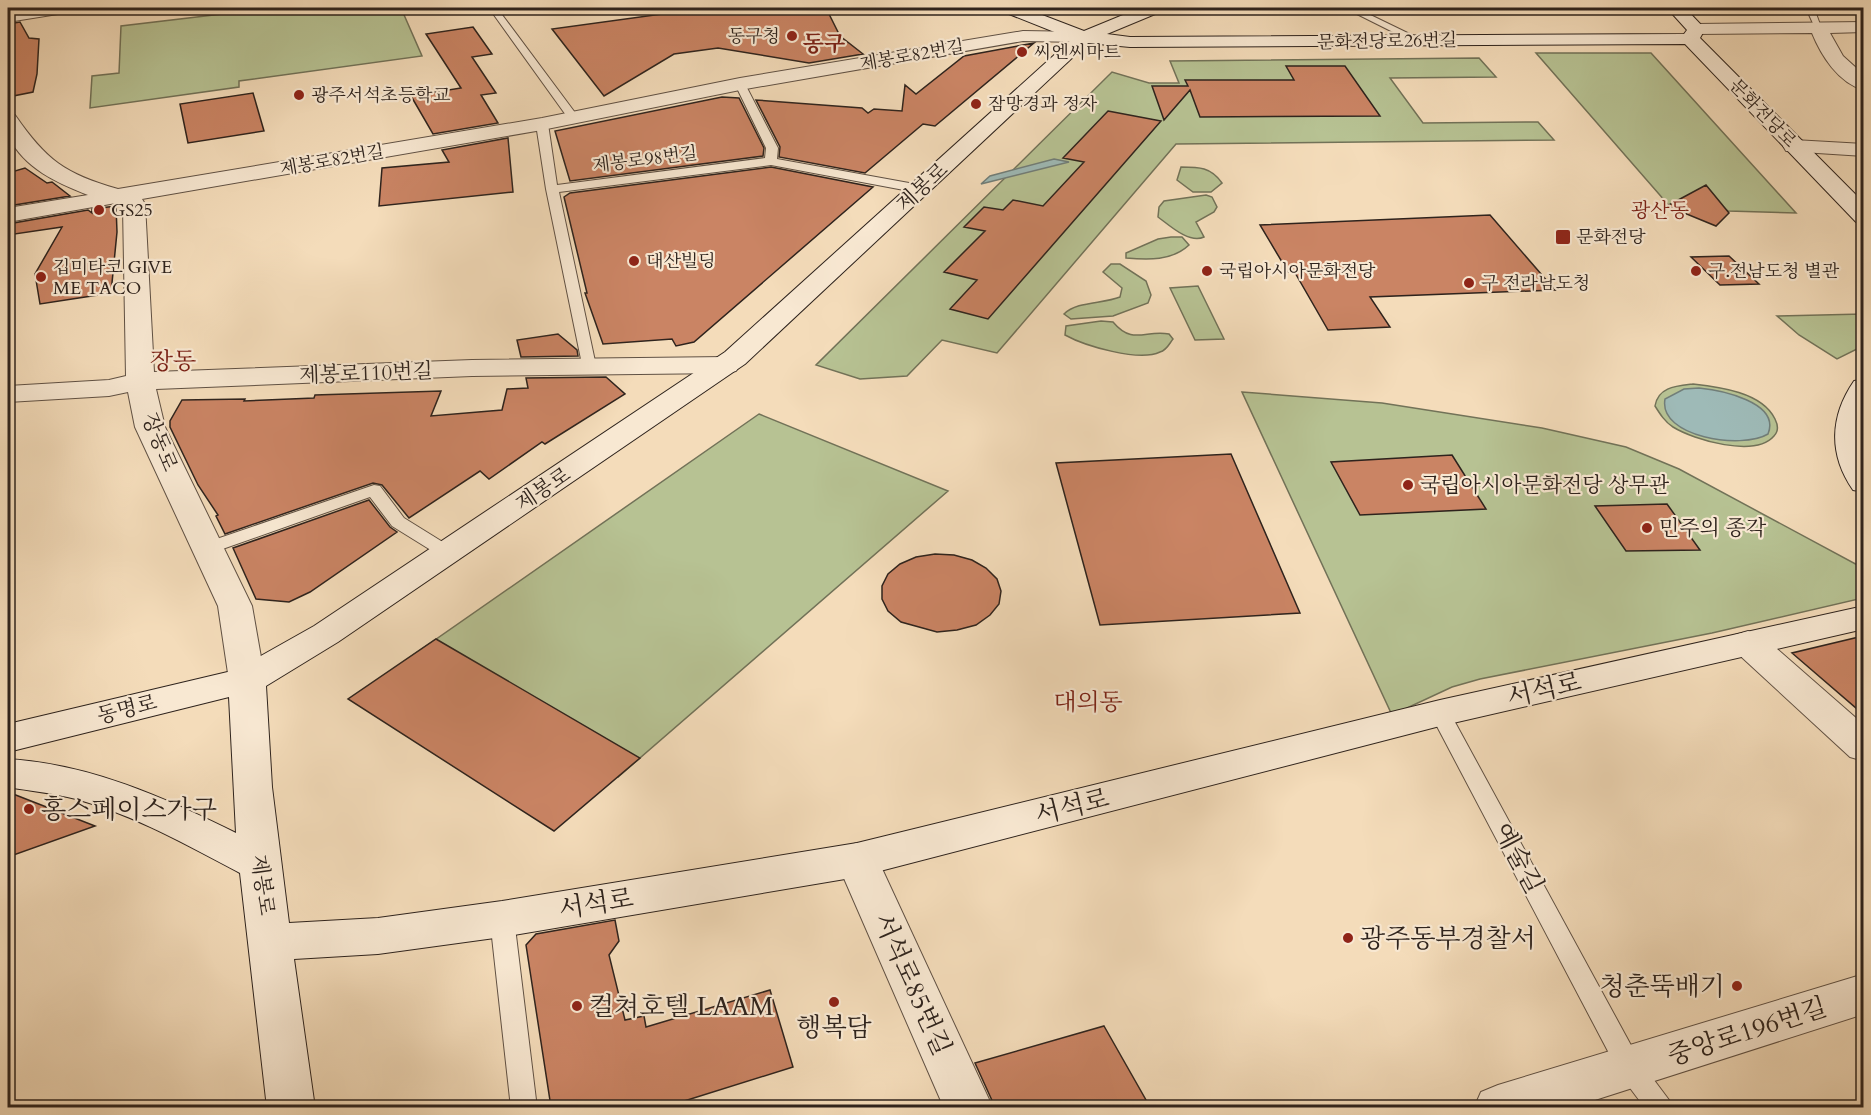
<svg xmlns="http://www.w3.org/2000/svg" width="1871" height="1115" font-family="Cardo,'Noto Serif KR',serif">
<style>
.green{fill:#b7c293;stroke:#727258;stroke-width:1.5}
.water{fill:#9ebab7;stroke:#717e79;stroke-width:1.5}
.building{fill:#ca8464;stroke:#2e231d;stroke-width:1.5}
.lines{fill:none;stroke-linecap:round;stroke-linejoin:round}
.lane-casing{stroke:#605144;stroke-width:2}
.street-casing{stroke:#605144;stroke-width:2}
.secondary-casing{stroke:#2e231d;stroke-width:2}
.lane{fill:#f8e8d2;fill-rule:evenodd}
.street{fill:#f8e8d2;fill-rule:evenodd}
.secondary{fill:#f8e8d2;fill-rule:evenodd}
.poi-dot{fill:#8f2418;stroke:#f8e8d2;stroke-width:2}
.labels{text-anchor:middle;stroke-width:4.5;stroke-linejoin:round;paint-order:stroke}
.far-poi-label{font-size:18px;fill:#2e231d;stroke:#f8e8d2;text-anchor:start}
.far-street-label{font-size:18px;fill:#2e231d;stroke:#f8e8d2}
.far-quarter-label{font-size:20px;fill:#7a1f14;stroke:#f8e8d2}
.street-label{font-size:21px;fill:#2e231d;stroke:#f8e8d2}
.poi-label{font-size:21px;fill:#2e231d;stroke:#f8e8d2;text-anchor:start}
.far-district-label{font-size:22px;font-weight:bold;fill:#7a1f14;stroke:#f8e8d2}
.quarter-label{font-size:24px;fill:#7a1f14;stroke:#f8e8d2}
.near-street-label{font-size:26px;fill:#2e231d;stroke:#f8e8d2}
.near-poi-label{font-size:26px;fill:#2e231d;stroke:#f8e8d2;text-anchor:start}
</style>
<rect width="100%" height="100%" fill="#f4dcba"/>
<filter id="stains"><feTurbulence type="fractalNoise" baseFrequency=".00333" numOctaves="4"/><feColorMatrix values="0 0 0 0 .2 0 0 0 0 .09 0 0 0 0 .02 0 0 0 .5 -.17"/></filter>
<radialGradient id="worn" r=".72"><stop offset=".6" stop-color="#630" stop-opacity="0"/><stop offset="1" stop-color="#630" stop-opacity=".3"/></radialGradient>
<path class="green" d="M274,8H401L422,56L239,81V87L90,108L92,76L119,73L121,26Z
M1536,53H1651L1796,213L1728,211L1719,204L1672,209Z
M1479,58L1496,77L1390,78L1423,123L1538,122L1554,140L1176,144L997,353L942,340L907,376L860,379L816,365L1112,72L1149,83H1179L1170,61Z
M1181,167C1199,167 1211,167 1222,183L1211,192H1193L1177,180Z
M1206,195L1212,197L1217,207L1214,212L1196,222L1204,237C1189,244 1169,225 1158,217L1159,207L1164,201Z
M1171,237H1182L1189,245C1172,261 1148,260 1126,258V253L1158,239Z
M1111,264H1120L1146,281L1151,295L1148,303L1113,316L1071,319L1064,314C1077,301 1103,304 1120,297L1122,288L1103,272Z
M1198,286L1224,339L1195,340L1170,288Z
M1863,314V346L1837,359L1799,335L1777,316Z
M1101,321L1113,322C1133,346 1146,329 1169,334L1173,339C1169,344 1167,350 1160,352C1139,362 1085,346 1065,335L1066,326Z
M1693,384C1719,387 1762,392 1775,419C1778,425 1779,431 1774,436C1755,458 1694,440 1673,427C1665,422 1660,414 1655,406C1658,387 1676,386 1693,384Z
M1242,392L1382,403L1542,428L1626,447L1679,469L1863,568V598L1712,633L1480,679L1452,687L1392,715Z
M759,414L948,491L618,777L412,656Z"/>
<path class="water" d="M1054,159L1069,162L981,184L990,176Z
M1699,388C1720,390 1781,402 1768,434C1742,450 1658,437 1665,399L1684,389Z"/>
<path class="building" d="M706,8H826L840,36L863,54L809,63L718,48L674,54L604,96L552,29Z
M20,22L29,38L39,39L37,74L33,92L8,97V24Z
M473,27L492,54L472,57L496,93L481,95L498,123L433,134L411,96L461,88L426,34Z
M1034,43L935,126L923,124L865,173L779,157L780,147L756,100L862,108L868,113L874,109L902,111L905,85L916,94L964,56Z
M1286,66H1345L1380,116L1200,117L1190,90L1164,120L1152,86H1188L1185,80H1294Z
M253,93L264,131L188,143L180,104Z
M722,97L739,98L764,148L763,156L570,181L555,131Z
M1108,111L1161,121L988,319L950,309L977,280L944,272L985,231L964,227L984,207L1003,210L1013,200L1043,206L1084,162L1063,158Z
M508,138L513,192L379,206L382,168L449,162L442,150Z
M771,167L873,187L694,342L676,346L672,339L603,344L585,293H587L564,197L570,193Z
M25,168L47,183L52,182L70,196L8,206V173Z
M1706,185L1729,213L1716,226L1667,206Z
M116,206L117,232L111,293L40,304L35,274L62,227L8,235V224L88,210L92,213V209Z
M1490,215L1555,290L1370,297L1390,327L1328,330L1294,271L1288,272L1260,225Z
M1729,256L1759,284L1720,285L1691,257Z
M558,334L577,350L578,356L521,357L517,340Z
M606,377L625,394L545,444L542,442L489,479L480,471L409,518L382,485L373,483L225,534L216,516L218,515L198,485L170,427V421L182,400L245,399L244,401L314,398L315,395L441,391L431,416L502,410L507,389L528,388L526,378Z
M1231,454L1300,613L1100,625L1056,463Z
M1452,455L1486,509L1360,515L1331,462Z
M369,500L390,527L397,532L310,592L289,602L256,599L233,548Z
M1667,504L1700,550L1626,551L1595,506Z
M935,554L954,555L972,560L986,568L997,579L1001,591L999,604L990,615L976,625L957,630L937,632L901,622L888,611L882,599V586L888,574L900,564L916,557Z
M1863,636V714L1792,653Z
M436,639L640,758L554,831L348,699Z
M8,792L95,826L8,857Z
M615,920L619,941L609,955L625,1020L644,1016L646,1027L770,990L793,1067L681,1102L683,1107H551L526,945L536,934Z
M1104,1026L1150,1107H995L975,1063Z"/>
<g class="lines">
<defs>
<path id="lane" d="M489,8H497L576,114V118H568Z
M1345,8H1356L1422,40L1413,42Z
M1806,8H1814L1822,30H1816Z
M740,81L745,84L778,148L777,159L920,185L926,189L920,193L771,165L559,192L596,366L588,371L583,369L546,189L536,124L542,121L548,124L557,185L765,158L766,148L735,84Z
M374,485L380,486L404,518L454,549L457,553L454,557H442L392,526L370,497L214,552H202L199,548L202,544Z
M1440,706L1447,708L1450,713L1639,1060L1675,1108H1645L1621,1076L1430,713L1433,708Z
M502,909L510,912L514,919L537,1108H511L490,919L494,912Z"/>
<path id="street" d="M35,8H73L64,13L8,22V12Z
M1864,22V32L1830,33L1843,56L1864,75V90C1838,83 1821,55 1812,33L1696,34L1687,29L1696,24Z
M1023,31L1084,32L1093,37L1084,42L1023,41L740,90L542,130L142,199L145,204L154,372L472,360L726,357L736,359L740,365L736,371L726,373L472,376L156,389L165,427L252,606L265,680L260,689L247,693L234,689L229,680L218,606L135,427L128,392L109,396L8,402V386L109,380L126,376L123,207L116,203L8,222V208L88,195C57,183 24,168 9,137C6,130 8,120 8,113L15,115C46,160 65,174 118,189L542,118L740,78Z
M1794,140L1864,144V156L1786,151L1783,146L1786,141Z
M1748,631L1761,635L1864,725V761L1850,757L1735,651L1730,643L1735,635Z
M857,843L872,848L878,860L993,1108H944L836,860L842,848Z
M1864,974V1014L1570,1108H1474L1481,1092L1498,1085Z"/>
<path id="secondary" d="M1002,8H1024L1084,31L1140,8H1162L1160,12L1107,34L1130,37L1684,34L1687,30L1667,8H1685L1705,29L1700,38L1864,203V224L1856,222L1685,44L1130,47L1088,43L745,364L338,642L266,686L272,787L289,923L378,918L502,901L857,843L1440,700L1864,606V629L1440,726L857,877L502,937L378,954L294,959L315,1108H267L240,873C187,845 134,815 76,799C53,793 30,791 8,787V759C89,764 164,797 236,833L229,697L8,752V724L236,670L314,626L725,352L1072,39L1004,12Z
M1864,379V492L1853,490C1828,454 1830,416 1854,381Z"/>
</defs>
<use href="#lane" class="lane-casing"/>
<use href="#street" class="street-casing"/>
<use href="#secondary" class="secondary-casing"/>
<use href="#lane" class="lane"/>
<use href="#street" class="street"/>
<use href="#secondary" class="secondary"/>
</g>
<g class="poi-dot">
<circle cx="792" cy="36" r="6"/>
<circle cx="1022" cy="52" r="6"/>
<circle cx="299" cy="95" r="6"/>
<circle cx="976" cy="104" r="6"/>
<circle cx="99" cy="210" r="6"/>
<rect x="1555" y="229" width="16" height="16" rx="3"/>
<circle cx="634" cy="261" r="6"/>
<circle cx="1207" cy="271" r="6"/>
<circle cx="1696" cy="271" r="6"/>
<circle cx="41" cy="277" r="6"/>
<circle cx="1469" cy="283" r="6"/>
<circle cx="1408" cy="485" r="6"/>
<circle cx="1647" cy="528" r="6"/>
<circle cx="29" cy="809" r="6"/>
<circle cx="1348" cy="938" r="6"/>
<circle cx="1737" cy="986" r="6"/>
<circle cx="834" cy="1002" r="6"/>
<circle cx="577" cy="1006" r="6"/>
</g>
<g class="labels">
<g class="far-poi-label">
<text x="780" y="42" text-anchor="end">동구청</text>
<text x="1034" y="58">씨엔씨마트</text>
<text x="311" y="101">광주서석초등학교</text>
<text x="988" y="110">잠망경과 정자</text>
<text x="111" y="216">GS25</text>
<text x="1576" y="243">문화전당</text>
<text x="646" y="267">대산빌딩</text>
<text x="53" y="273">깁미타코 GIVE<tspan x="53" dy="21">ME TACO</tspan></text>
<text x="1219" y="277">국립아시아문화전당</text>
<text x="1708" y="277">구.전남도청 별관</text>
<text x="1481" y="289">구 전라남도청</text>
</g>
<g class="far-street-label">
<text transform="translate(1387 41) rotate(-1)" y="6">문화전당로26번길</text>
<text transform="translate(912 55) rotate(-10)" y="6">제봉로82번길</text>
<text transform="translate(1763 113) rotate(46)" y="6">문화전당로</text>
<text transform="translate(645 159) rotate(-7)" y="6">제봉로98번길</text>
<text transform="translate(332 160) rotate(-10)" y="6">제봉로82번길</text>
</g>
<g class="far-quarter-label">
<text x="1660" y="217">광산동</text>
</g>
<g class="street-label">
<text transform="translate(922 187) rotate(-43)" y="7">제봉로</text>
<text transform="translate(366 373) rotate(-2)" y="7">제봉로110번길</text>
<text transform="translate(160 442) rotate(68)" y="7">장동로</text>
<text transform="translate(543 489) rotate(-34)" y="7">제봉로</text>
<text transform="translate(127 709) rotate(-14)" y="7">동명로</text>
<text transform="translate(263 885) rotate(82)" y="7">제봉로</text>
</g>
<g class="poi-label">
<text x="1420" y="492">국립아시아문화전당 상무관</text>
<text x="1659" y="535">민주의 종각</text>
</g>
<g class="far-district-label">
<text x="824" y="51">동구</text>
</g>
<g class="quarter-label">
<text x="173" y="369">장동</text>
<text x="1088" y="710">대의동</text>
</g>
<g class="near-street-label">
<text transform="translate(1544 689) rotate(-13)" y="9">서석로</text>
<text transform="translate(1072 806) rotate(-14)" y="9">서석로</text>
<text transform="translate(1519 858) rotate(62)" y="9">예술길</text>
<text transform="translate(596 903) rotate(-9)" y="9">서석로</text>
<text transform="translate(913 984) rotate(66)" y="9">서석로85번길</text>
<text transform="translate(1747 1031) rotate(-18)" y="9">중앙로196번길</text>
</g>
<g class="near-poi-label">
<text x="41" y="818">홍스페이스가구</text>
<text x="1360" y="947">광주동부경찰서</text>
<text x="1725" y="995" text-anchor="end">청춘뚝배기</text>
<text x="589" y="1015">컬쳐호텔 LAAM</text>
<text x="834" y="1036" text-anchor="middle">행복담</text>
</g>
</g>
<rect width="1871" height="1115" fill="none" stroke="#f4dcba" stroke-width="30"/>
<rect x="9" y="9" width="1853" height="1097" fill="none" stroke="#2e231d" stroke-width="3"/>
<rect x="15" y="15" width="1841" height="1085" fill="none" stroke="#2e231d" stroke-width="1.5"/>
<rect width="100%" height="100%" filter="url(#stains)"/>
<rect width="100%" height="100%" fill="url(#worn)"/>
</svg>
